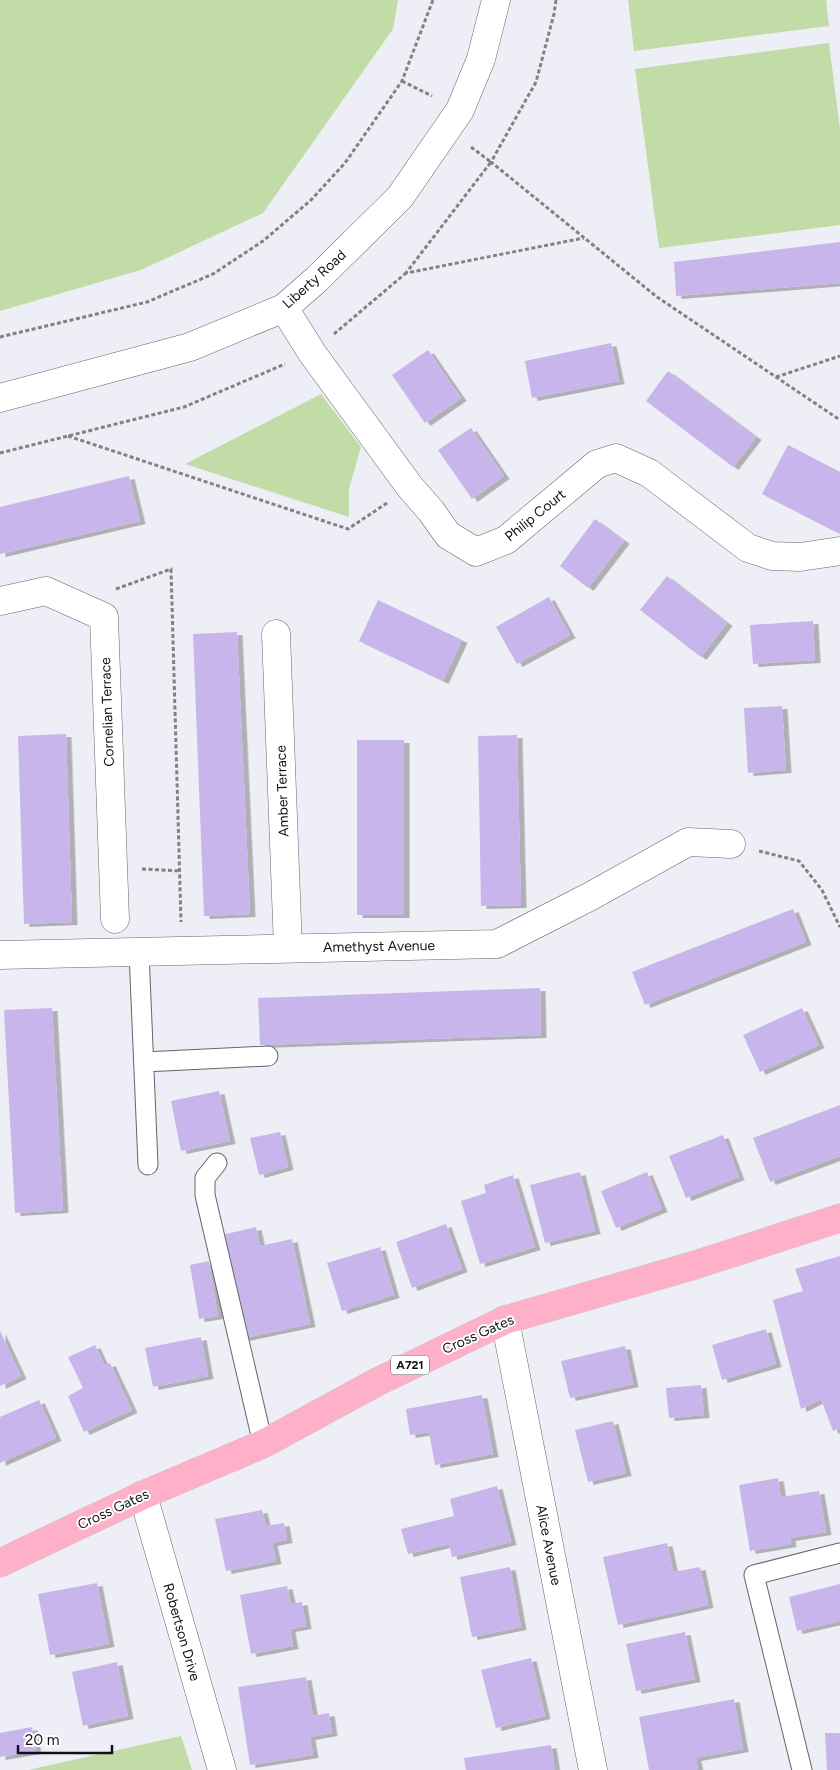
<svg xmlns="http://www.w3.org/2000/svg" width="840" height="1770" font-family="Figtree,sans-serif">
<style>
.green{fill:#c1dca6}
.building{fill:#c8b5ec;filter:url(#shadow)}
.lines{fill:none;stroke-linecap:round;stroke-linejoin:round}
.service-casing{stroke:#65656c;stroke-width:21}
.minor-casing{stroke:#65656c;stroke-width:29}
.primary-casing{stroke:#cbcbcc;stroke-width:29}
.path{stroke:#818187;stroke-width:3;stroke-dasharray:4 2.5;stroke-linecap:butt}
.service{stroke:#fff;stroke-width:19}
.minor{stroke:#fff;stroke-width:28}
.primary{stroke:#fdb0c8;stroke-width:28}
.labels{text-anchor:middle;stroke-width:4;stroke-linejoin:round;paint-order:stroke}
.shield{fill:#fff;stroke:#59595b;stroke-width:1}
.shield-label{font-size:12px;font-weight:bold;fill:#121215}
.street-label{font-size:14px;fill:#121215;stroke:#fff}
</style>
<defs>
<filter id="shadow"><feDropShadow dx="5.5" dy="3" stdDeviation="0" flood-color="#0004"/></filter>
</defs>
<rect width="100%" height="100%" fill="#eeeef6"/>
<path class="green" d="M0,0H398L393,29L263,213L141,270L0,311Z
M628,0H826L829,26L634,51Z
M829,43L840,130V225L659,248L635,69Z
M321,394L361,447L349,489V517L185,464Z
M181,1736L192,1770H28Z"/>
<path class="building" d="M840,242V283L676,296L674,262Z
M611,343L619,381L532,398L525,361Z
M428,350L461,398L425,423L392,375Z
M668,371L756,437L733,467L646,401Z
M471,428L504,476L472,499L438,450Z
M788,445L840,472V534L762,494Z
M129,476L140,521L0,554V507Z
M595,519L624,541L588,588L560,566Z
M667,576L727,623L701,657L640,610Z
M549,597L570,635L517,664L496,627Z
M378,600L462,640L443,681L359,641Z
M813,621L815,660L753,664L750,625Z
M237,632L250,914L204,916L193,634Z
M782,706L786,770L748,773L744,708Z
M66,734L72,922L24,924L18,736Z
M517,735L521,905L481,906L478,736Z
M357,740H404V915H357Z
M793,909L806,942L645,1005L632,972Z
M540,988L541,1035L260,1045L258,998Z
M52,1008L63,1210L15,1213L4,1010Z
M802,1008L819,1045L760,1072L743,1035Z
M219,1091L230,1141L181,1151L171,1101Z
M840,1105V1156L770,1182L753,1138Z
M280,1132L288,1167L259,1175L250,1138Z
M723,1135L739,1177L686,1198L669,1156Z
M580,1172L595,1231L545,1243L530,1185Z
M647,1172L662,1209L616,1228L601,1191Z
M513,1175L535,1247L480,1264L461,1201L486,1193L484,1185Z
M446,1224L462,1269L412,1288L396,1242Z
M256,1227L260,1246L292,1239L310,1324L244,1338L222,1235Z
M380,1247L394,1295L342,1311L327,1263Z
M840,1256V1428L833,1431L821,1399L801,1409L773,1300L803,1291L795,1269Z
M209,1261L218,1316L199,1319L190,1265Z
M766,1329L776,1364L722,1380L712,1345Z
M0,1331L21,1376L0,1386Z
M201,1337L208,1376L153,1387L145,1348Z
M95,1345L104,1365L110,1363L132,1410L84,1432L68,1396L83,1388L68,1357Z
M625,1346L633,1384L570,1398L561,1361Z
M701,1385L704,1415L669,1418L666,1388Z
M482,1395L493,1454L435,1465L429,1432L410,1435L406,1409Z
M39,1400L56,1438L0,1463V1417Z
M613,1421L626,1473L588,1482L575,1430Z
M778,1478L781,1497L819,1491L826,1532L790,1538L791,1544L750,1551L739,1485Z
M497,1486L511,1542L452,1557L449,1544L408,1554L401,1529L454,1516L450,1499Z
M262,1510L266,1526L284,1523L287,1540L272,1543L276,1561L226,1571L215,1519Z
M667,1543L673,1572L700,1567L708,1605L618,1625L603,1557Z
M510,1567L521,1627L472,1637L460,1577Z
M97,1583L109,1644L50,1655L38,1594Z
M840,1584V1621L797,1631L789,1597Z
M287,1586L291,1604L302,1602L306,1626L290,1629L293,1646L251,1654L240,1595Z
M685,1632L695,1679L636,1691L626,1644Z
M531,1658L545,1716L496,1728L481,1670Z
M117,1662L128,1716L83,1726L72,1672Z
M306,1677L313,1716L329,1713L332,1733L310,1737L313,1755L250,1765L238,1687Z
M734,1699L743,1749L696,1758L698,1770H649L639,1717Z
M32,1727L36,1751L0,1757V1733Z
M825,1733H840V1770H827Z
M551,1745L555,1770H466L464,1758Z"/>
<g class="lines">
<defs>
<path id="service" d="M139,952L148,1165
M144,1062L268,1056
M217,1163L205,1178V1195L263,1444
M802,1770L754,1575L840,1553"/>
<path id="minor" d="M284,308L312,353L410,487L431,511L448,535L476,552L506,540L597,464L616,458L649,473L748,548L772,556L800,557L840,551
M0,398L190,347L284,308L317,279L400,197L460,110L481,59L496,0
M0,601L46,591L104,617L115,919
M276,634L288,948
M0,955L497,944L591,896L688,842L731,844
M505,1320L593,1770
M143,1495L222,1770"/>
<path id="primary" d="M0,1563L143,1495L263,1444L377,1382L505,1320L695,1265L840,1218"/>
</defs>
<use href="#service" class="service-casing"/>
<use href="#minor" class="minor-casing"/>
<use href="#primary" class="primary-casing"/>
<path class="path" d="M556,0L554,14L536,82L491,162L657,297L840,420
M402,81L432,96
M471,147L491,162L406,273L584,238
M334,334L406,273
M0,337L147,302L213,274L263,241L311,200L345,163L402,81L433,0
M776,377L840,356
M68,436L348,529L387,503
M0,453L184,407L285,364
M116,589L171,569L181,922
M759,851L799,861L822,890L840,927
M142,869L181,871"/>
<use href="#service" class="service"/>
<use href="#minor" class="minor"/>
<use href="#primary" class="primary"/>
</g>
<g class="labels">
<rect class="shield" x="391" y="1355.5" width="38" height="19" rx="4"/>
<g class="shield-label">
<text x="410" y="1369">A721</text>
</g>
<g class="street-label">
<text transform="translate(314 279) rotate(-42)" y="5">Liberty Road</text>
<text transform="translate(535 515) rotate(-39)" y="5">Philip Court</text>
<text transform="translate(107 712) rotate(-92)" y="5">Cornelian Terrace</text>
<text transform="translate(282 791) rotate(-92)" y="5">Amber Terrace</text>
<text transform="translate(379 946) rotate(-1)" y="5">Amethyst Avenue</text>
<text transform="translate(478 1334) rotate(-24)" y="5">Cross Gates</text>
<text transform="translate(113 1509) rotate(-25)" y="5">Cross Gates</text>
<text transform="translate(549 1545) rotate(79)" y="5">Alice Avenue</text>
<text transform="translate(182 1632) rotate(74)" y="5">Robertson Drive</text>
</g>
</g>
<path d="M18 1745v8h94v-8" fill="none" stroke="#121215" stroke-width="2.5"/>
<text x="25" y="1745" font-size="15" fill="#121215" stroke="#ffffff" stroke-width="4" paint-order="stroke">20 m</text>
</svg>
